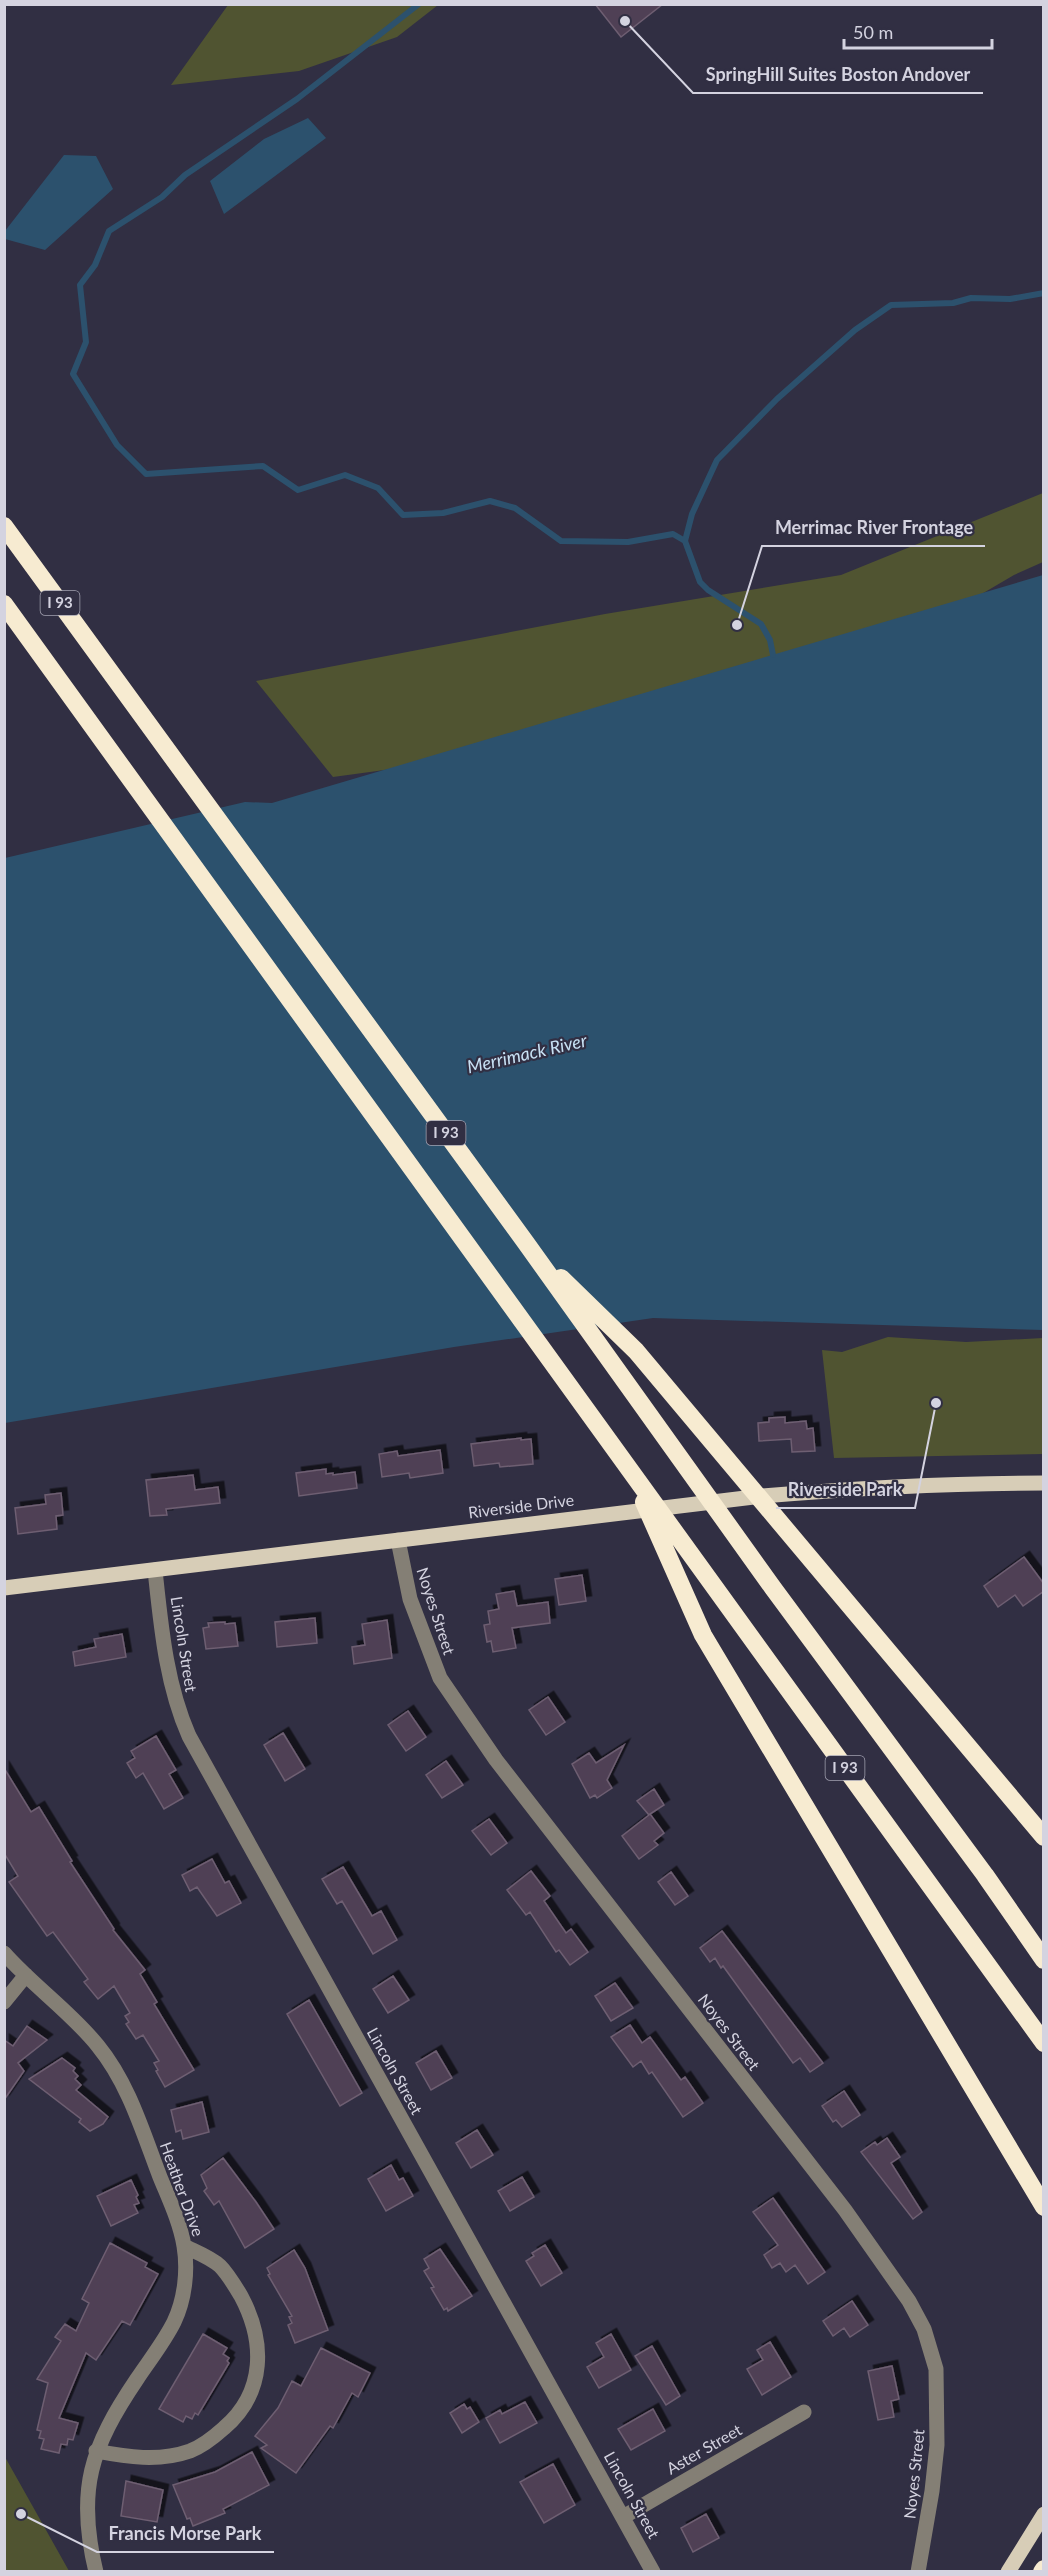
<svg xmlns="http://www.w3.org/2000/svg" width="1048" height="2576" font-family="Lato,sans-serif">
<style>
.green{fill:#505431}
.water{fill:#2c516d}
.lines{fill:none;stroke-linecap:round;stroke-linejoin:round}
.stream{stroke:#2c516d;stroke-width:6}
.building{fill:#504154;stroke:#6e5e72;stroke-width:1.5;filter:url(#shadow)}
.minor{stroke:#847f75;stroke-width:15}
.major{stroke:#d7cdb7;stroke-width:15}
.highway{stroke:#f7ebd1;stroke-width:18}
.labels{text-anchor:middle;stroke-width:4.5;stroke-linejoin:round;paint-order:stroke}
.shield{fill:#312f43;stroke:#a3a2b1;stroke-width:1.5}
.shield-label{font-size:15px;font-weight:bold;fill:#d4d3e0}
.street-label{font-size:16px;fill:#d4d3e0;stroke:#312f43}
.water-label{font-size:18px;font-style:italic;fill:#c8e1f4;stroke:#312f43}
.leader{fill:none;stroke:#d4d3e0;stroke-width:2}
.callout-dot{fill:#d4d3e0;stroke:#312f43;stroke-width:2}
.callout-label{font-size:18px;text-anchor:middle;font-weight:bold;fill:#d4d3e0;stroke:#312f43;stroke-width:4.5;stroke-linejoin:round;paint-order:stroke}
</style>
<defs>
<filter id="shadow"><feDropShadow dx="5.5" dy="-5.5" stdDeviation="0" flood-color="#0009"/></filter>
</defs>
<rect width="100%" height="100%" fill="#312f43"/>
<path class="green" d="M228,5V4L438,5L397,37L299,71L171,85Z
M1043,493V562L1014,575L910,636L436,763L333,777L256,681L605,614L841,575Z
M888,1337L966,1342L1043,1338V1454L834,1458L822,1350L842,1352Z
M4,2457H5L69,2571H5Z"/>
<path class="water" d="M308,118L326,138L224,214L210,181L264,139Z
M64,155L96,156L113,189L45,250L5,239V231Z
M1043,575V1330L653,1318L454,1347L5,1423V858L245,802L272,803Z"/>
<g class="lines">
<path class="stream" d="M419,4L297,99L185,175L162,197L109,231L95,265L80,285L86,342L73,374L117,445L146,474L263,466L298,490L345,475L378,488L403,515L443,513L490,501L515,508L561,541L628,542L673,534L685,541L700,582L708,590L761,624L770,640L773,655
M685,541L692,514L717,460L777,399L855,330L891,305L953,303L971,298L1010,299L1044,293"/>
</g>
<path class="building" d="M595,4H663L621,37Z
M785,1417V1423L806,1421L807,1429L813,1428L815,1451L792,1452L791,1439L759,1441L758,1423L769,1422V1418Z
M521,1438V1440L531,1439L533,1464L500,1467L499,1463L474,1466L471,1444Z
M440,1450L443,1473L410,1478L409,1473L382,1477L379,1454L397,1451L398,1456Z
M326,1469V1474L333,1473V1475L355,1472L357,1488L299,1496L296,1473Z
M193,1475L195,1490L218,1487L220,1503L166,1509L167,1515L150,1516L146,1480Z
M61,1493L63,1515L56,1516L57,1529L18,1534L15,1508L46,1504L45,1495Z
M1024,1557L1044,1584V1591L1023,1606L1015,1595L998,1607L984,1586Z
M582,1575L586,1601L559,1605L555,1579Z
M514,1591L517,1606L548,1602L550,1623L512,1628L516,1648L493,1652L491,1641L487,1642L484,1625L490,1624L488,1611L499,1609L496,1594Z
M315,1618L317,1643L277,1647L275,1622Z
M387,1620L392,1658L354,1664L352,1647L365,1645L362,1624Z
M225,1622V1624L235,1623L238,1646L206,1649L203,1628L209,1627L208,1623Z
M122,1634L126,1657L75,1666L73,1652L96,1647L94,1639Z
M548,1697L565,1722L546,1735L529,1710Z
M408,1711L426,1737L406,1751L388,1725Z
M283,1733L305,1769L285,1781L264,1745Z
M156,1736L176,1770L169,1774L183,1798L164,1809L143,1773L136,1778L127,1763L135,1758L131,1751Z
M624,1745L607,1780L612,1788L597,1798L595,1795L590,1798L572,1764L589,1753L596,1763Z
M446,1761L463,1785L442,1798L426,1775Z
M4,1768L31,1812L39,1807L72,1861L70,1862L114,1929L113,1930L145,1970L140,1974L157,2002L154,2004L194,2070L165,2087L156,2071L158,2070L154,2063L159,2061L143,2035L136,2039L126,2024L129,2022L125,2016L130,2013L114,1986L98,1999L84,1982L88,1979L53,1932L47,1936L9,1882L18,1876L4,1853Z
M654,1789L664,1805L650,1814L664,1833L654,1841L658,1845L639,1859L622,1836L649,1815L637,1801Z
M489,1819L507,1843L491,1855L472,1831Z
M212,1859L225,1883L229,1881L241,1903L217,1916L197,1887L190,1891L182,1875Z
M343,1867L372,1916L381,1911L397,1940L373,1954L342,1901L337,1904L322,1879Z
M531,1871L550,1896L544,1901L566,1933L571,1929L588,1952L570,1965L559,1950L556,1952L530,1912L526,1915L507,1890Z
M671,1872L688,1896L675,1905L658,1882Z
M722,1931L823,2063L810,2072L800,2058L793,2063L723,1966L721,1968L715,1958L710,1962L700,1948Z
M393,1976L409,2000L388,2013L373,1989Z
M615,1983L633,2008L611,2021L595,1996Z
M309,2000L362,2093L340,2106L287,2014Z
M630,2025L642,2043L650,2037L681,2080L685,2077L703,2103L683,2117L652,2072L649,2074L641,2061L633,2067L611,2037Z
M27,2026L47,2040L18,2063L24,2071L4,2100V2040L13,2046Z
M436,2051L452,2078L431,2090L416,2063Z
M62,2058L75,2068L73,2071L78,2076L75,2079L81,2085L76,2090L108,2117L103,2124L90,2131L79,2122L81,2119L29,2079Z
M844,2091L860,2115L842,2127L836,2120L833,2122L822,2106Z
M202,2102L209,2132L183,2139L181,2130L176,2132L171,2110Z
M477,2130L493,2155L471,2168L456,2143Z
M887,2138L900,2157L891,2163L922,2212L913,2219L861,2152L875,2142L877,2145Z
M223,2158L256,2202L274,2229L245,2248L219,2201L214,2205L204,2191L207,2188L201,2175Z
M391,2165L399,2180L403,2178L413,2196L386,2211L368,2179Z
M522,2177L534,2197L510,2211L498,2191Z
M131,2180L138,2195L136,2197L139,2203L134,2205L138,2213L111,2226L97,2196Z
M773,2198L825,2272L808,2284L795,2265L786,2272L780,2263L772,2268L764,2255L778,2245L753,2212Z
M110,2243L147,2263L145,2267L158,2274L130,2325L122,2321L96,2360L86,2353L59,2418L78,2423L73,2440L68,2439L67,2445L61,2444L59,2453L41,2449L44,2439L39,2438L41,2431L37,2430L48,2383L37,2379L61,2341L55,2337L65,2324L76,2331L89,2303L82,2299Z
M545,2245L562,2273L541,2286L526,2261L534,2256L532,2253Z
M440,2249L472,2296L448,2311L447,2308L444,2310L431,2288L434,2287L424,2271L429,2268L424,2259Z
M294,2250L305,2268L328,2330L295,2343L288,2325L292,2323L289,2317L292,2316L268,2275L270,2274L267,2268Z
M852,2301L868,2325L850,2337L844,2328L833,2336L823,2321Z
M203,2334L227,2348L223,2354L229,2358L227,2361L229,2363L198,2415L195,2413L192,2419L186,2416L183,2422L159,2409Z
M611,2334L631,2370L599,2388L587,2367L604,2357L596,2343Z
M770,2342L791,2377L762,2395L747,2369L763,2360L757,2350Z
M652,2346L680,2396L666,2405L635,2356Z
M321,2348L370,2373L358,2397L352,2393L333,2428L330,2426L296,2473L261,2448L267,2445L255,2436L278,2408L292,2381L301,2386Z
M892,2366L899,2399L891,2401L894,2417L878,2420L868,2371Z
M525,2402L537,2423L500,2443L486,2418L500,2410L502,2414Z
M464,2404L467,2409L470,2407L479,2422L462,2433L450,2413Z
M653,2409L665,2431L631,2450L618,2429Z
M252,2452L269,2485L223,2509L225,2513L193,2526L190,2518L187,2519L173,2485L215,2472Z
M553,2464L575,2505L544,2523L520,2482Z
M126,2481L163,2490L157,2522L121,2516Z
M706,2514L719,2538L693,2552L681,2528Z"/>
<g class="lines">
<path class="minor" d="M398,1540L410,1599L440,1678L496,1760L845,2210L909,2301L924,2329L936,2369L937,2445L932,2491L918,2572
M155,1570C161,1626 166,1684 189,1736L653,2572
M4,1953C33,1986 71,2012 98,2046C129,2084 143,2133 160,2177C169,2199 180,2222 184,2246C188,2270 185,2299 174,2322C164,2342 149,2361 137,2379C91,2447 76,2490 96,2572
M4,2002L26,1975
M96,2451C127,2457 159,2462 190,2451C203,2446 214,2437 224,2428C266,2392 265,2341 241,2296C235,2286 228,2274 220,2266C210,2257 196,2252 184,2246
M623,2517L804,2412"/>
<path class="major" d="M4,1588L762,1496C856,1488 949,1483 1044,1483
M1008,2572L1044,2514"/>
<path class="highway" d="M4,526L526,1243L773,1588L985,1875L1044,1960
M4,604L1044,2043
M561,1278L636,1351L1044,1837
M644,1502L703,1635L1044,2207
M1042,2572L1044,2569"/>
</g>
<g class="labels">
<g class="shield">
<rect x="40.5" y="591" width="39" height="24" rx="4.5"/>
<rect x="426.5" y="1121" width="39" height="24" rx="4.5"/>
<rect x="825.5" y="1756" width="39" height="24" rx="4.5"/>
</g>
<g class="shield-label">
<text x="60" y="608">I 93</text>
<text x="446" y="1138">I 93</text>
<text x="845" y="1773">I 93</text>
</g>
<g class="street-label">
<text transform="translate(521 1506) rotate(-7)" y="6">Riverside Drive</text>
<text transform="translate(436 1611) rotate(72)" y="6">Noyes Street</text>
<text transform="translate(184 1644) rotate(81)" y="6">Lincoln Street</text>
<text transform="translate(729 2032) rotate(53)" y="6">Noyes Street</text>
<text transform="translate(395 2071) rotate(61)" y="6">Lincoln Street</text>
<text transform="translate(182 2189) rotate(70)" y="6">Heather Drive</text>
<text transform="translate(704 2449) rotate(-30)" y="6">Aster Street</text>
<text transform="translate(914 2474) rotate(-84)" y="6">Noyes Street</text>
<text transform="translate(632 2495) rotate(61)" y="6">Lincoln Street</text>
</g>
<g class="water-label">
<text transform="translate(527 1054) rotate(-13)" y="6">Merrimack River</text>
</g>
</g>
<path class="leader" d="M625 21L693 93H983M737 625L762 546H985M936 1403L915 1508H776M21 2514L97 2552H274"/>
<g class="callout-dot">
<circle cx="625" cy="21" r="6"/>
<circle cx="737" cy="625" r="6"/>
<circle cx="936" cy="1403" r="6"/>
<circle cx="21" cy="2514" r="6"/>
</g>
<g class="callout-label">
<text x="838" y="81">SpringHill Suites Boston Andover</text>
<text x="874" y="534">Merrimac River Frontage</text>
<text x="845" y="1496">Riverside Park</text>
<text x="185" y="2540">Francis Morse Park</text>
</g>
<rect width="1048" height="2576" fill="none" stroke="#d4d3e0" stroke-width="12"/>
<path d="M844 39v9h148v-9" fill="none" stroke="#d4d3e0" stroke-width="3"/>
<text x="853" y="39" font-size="18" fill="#d4d3e0" stroke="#312f43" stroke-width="4.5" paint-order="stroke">50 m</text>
</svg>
